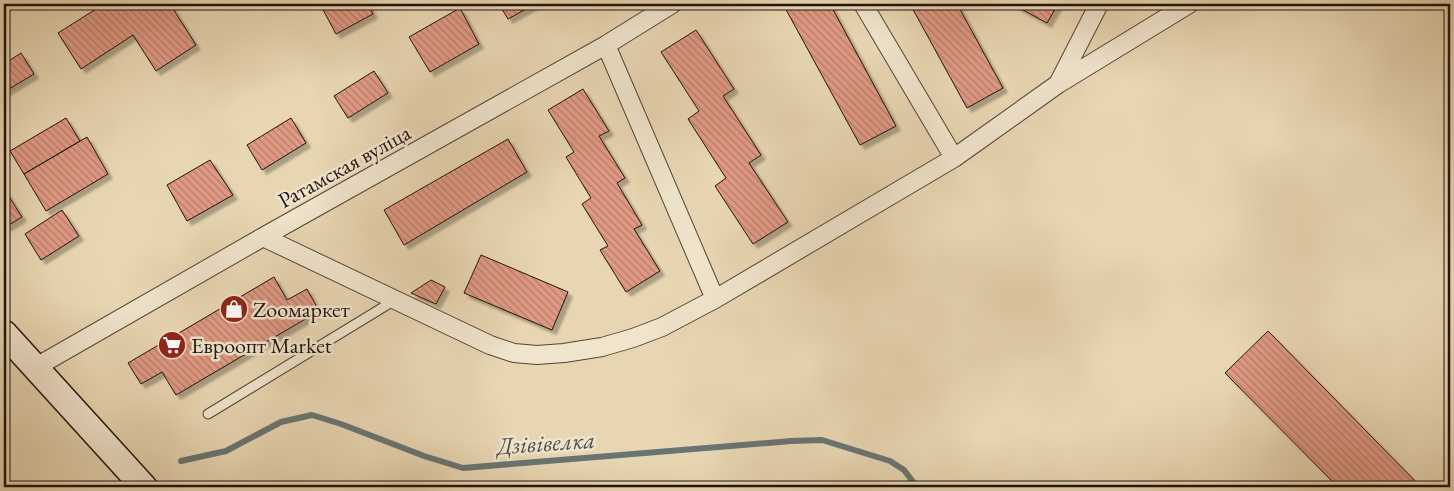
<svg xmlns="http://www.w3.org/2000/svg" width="1454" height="491" font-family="'EB Garamond',serif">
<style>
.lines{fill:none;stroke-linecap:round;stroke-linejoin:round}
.stream{stroke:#697573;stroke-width:6}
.building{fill:url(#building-back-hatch);stroke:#1f130c;filter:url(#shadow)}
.lane-casing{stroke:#514436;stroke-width:11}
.street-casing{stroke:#514436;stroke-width:20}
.secondary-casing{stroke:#1f130c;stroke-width:28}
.lane{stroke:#f0e4cd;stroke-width:9}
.street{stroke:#f0e4cd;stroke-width:18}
.secondary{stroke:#f0e4cd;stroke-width:25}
.labels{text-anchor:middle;stroke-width:5;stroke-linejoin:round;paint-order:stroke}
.street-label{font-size:22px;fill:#1f130c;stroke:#f0e4cd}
.poi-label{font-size:22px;fill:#1f130c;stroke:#f0e4cd;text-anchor:start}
.water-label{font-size:24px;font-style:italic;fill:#4a4c48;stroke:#f0e4cd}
</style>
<defs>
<pattern id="building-back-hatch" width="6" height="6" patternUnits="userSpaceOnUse" patternTransform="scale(1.25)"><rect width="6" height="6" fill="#e09983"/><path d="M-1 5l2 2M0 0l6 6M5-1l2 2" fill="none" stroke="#b57c6a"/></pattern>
<filter id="shadow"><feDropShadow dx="4.5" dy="4.5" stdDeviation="1" flood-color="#0004"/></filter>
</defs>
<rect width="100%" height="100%" fill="#e8d6b2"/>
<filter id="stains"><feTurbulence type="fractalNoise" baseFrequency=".004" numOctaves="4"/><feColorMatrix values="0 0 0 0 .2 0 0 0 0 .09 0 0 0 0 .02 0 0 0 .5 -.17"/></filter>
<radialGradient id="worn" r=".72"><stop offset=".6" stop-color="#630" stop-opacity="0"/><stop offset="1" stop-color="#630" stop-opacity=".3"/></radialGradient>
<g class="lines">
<path class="stream" d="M181,461L226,451L281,422L312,415L341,424L424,456L463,468L791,441L822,440L890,461L904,470L917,487"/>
</g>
<path class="building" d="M104,4H170L196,45L156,71L133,35L81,69L58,33Z
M320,4H368L373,14L336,34Z
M499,4H535L508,19Z
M783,4H830L896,126L860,145Z
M910,4H957L1003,88L967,108Z
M1015,4H1058L1047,23L1014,5Z
M460,8L479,44L430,72L409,37Z
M696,30L734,89L723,96L761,155L749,163L788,222L753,244L715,186L726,178L688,119L699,111L661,52Z
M21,53L34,74L4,92V64Z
M374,71L388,93L348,118L334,96Z
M583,89L609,131L599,136L625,178L617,183L642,225L634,229L660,271L626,292L600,250L608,246L582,204L591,198L566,157L574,152L548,110Z
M66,118L80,141L24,174L10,151Z
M291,118L306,143L262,170L247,145Z
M87,137L108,174L46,211L24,174Z
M508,139L527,172L404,245L384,210Z
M210,160L233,195L187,221L167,185Z
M6,192L22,217L4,228V193Z
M62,210L79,236L41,260L25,234Z
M481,255L568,292L552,330L464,293Z
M274,277L287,300L307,289L319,311L176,395L162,372L141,384L128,363Z
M431,280L445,287L436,304L411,293Z
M1268,331L1421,487H1338L1225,373Z"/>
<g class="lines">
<defs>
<path id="lane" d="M208,414L395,300"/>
<path id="street" d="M863,4L954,158
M606,45L715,299
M1058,84L1099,4
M263,237L490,345L514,353L537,355L564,353L602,347L633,338L662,327L715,299L954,158L1058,84L1189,4
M36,367L263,237L606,45L672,4"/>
<path id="secondary" d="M4,333L144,487"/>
</defs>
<use href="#lane" class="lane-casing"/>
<use href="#street" class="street-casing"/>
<use href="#secondary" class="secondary-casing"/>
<use href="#lane" class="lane"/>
<use href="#street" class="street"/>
<use href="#secondary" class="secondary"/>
</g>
<defs>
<symbol id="shop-disc" viewBox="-11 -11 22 22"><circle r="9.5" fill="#8f2418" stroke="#f0e4cd"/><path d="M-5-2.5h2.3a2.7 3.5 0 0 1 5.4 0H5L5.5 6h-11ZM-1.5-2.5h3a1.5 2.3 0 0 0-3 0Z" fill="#fff"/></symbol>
<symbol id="supermarket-disc" viewBox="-11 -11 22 22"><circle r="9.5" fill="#8f2418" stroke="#f0e4cd"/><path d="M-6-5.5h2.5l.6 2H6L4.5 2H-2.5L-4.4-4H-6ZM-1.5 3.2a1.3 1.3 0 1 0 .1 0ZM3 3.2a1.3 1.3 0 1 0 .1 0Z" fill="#fff"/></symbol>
</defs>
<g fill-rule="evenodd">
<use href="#shop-disc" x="218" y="293" width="32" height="32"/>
<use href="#supermarket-disc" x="156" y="329" width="32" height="32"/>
</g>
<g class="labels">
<g class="street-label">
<text transform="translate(344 166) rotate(-29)" y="8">Ратамская вуліца</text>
</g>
<g class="poi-label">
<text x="253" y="317">Zooмаркет</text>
<text x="191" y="353">Евроопт Market</text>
</g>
<g class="water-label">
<text transform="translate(546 443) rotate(-4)" y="8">Дзівівелка</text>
</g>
</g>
<rect width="1454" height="491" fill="none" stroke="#e8d6b2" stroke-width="20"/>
<rect x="5" y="5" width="1444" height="481" fill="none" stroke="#1f130c" stroke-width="2.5"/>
<rect x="10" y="10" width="1434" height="471" fill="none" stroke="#1f130c"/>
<rect width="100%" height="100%" filter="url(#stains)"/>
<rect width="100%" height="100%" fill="url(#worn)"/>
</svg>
